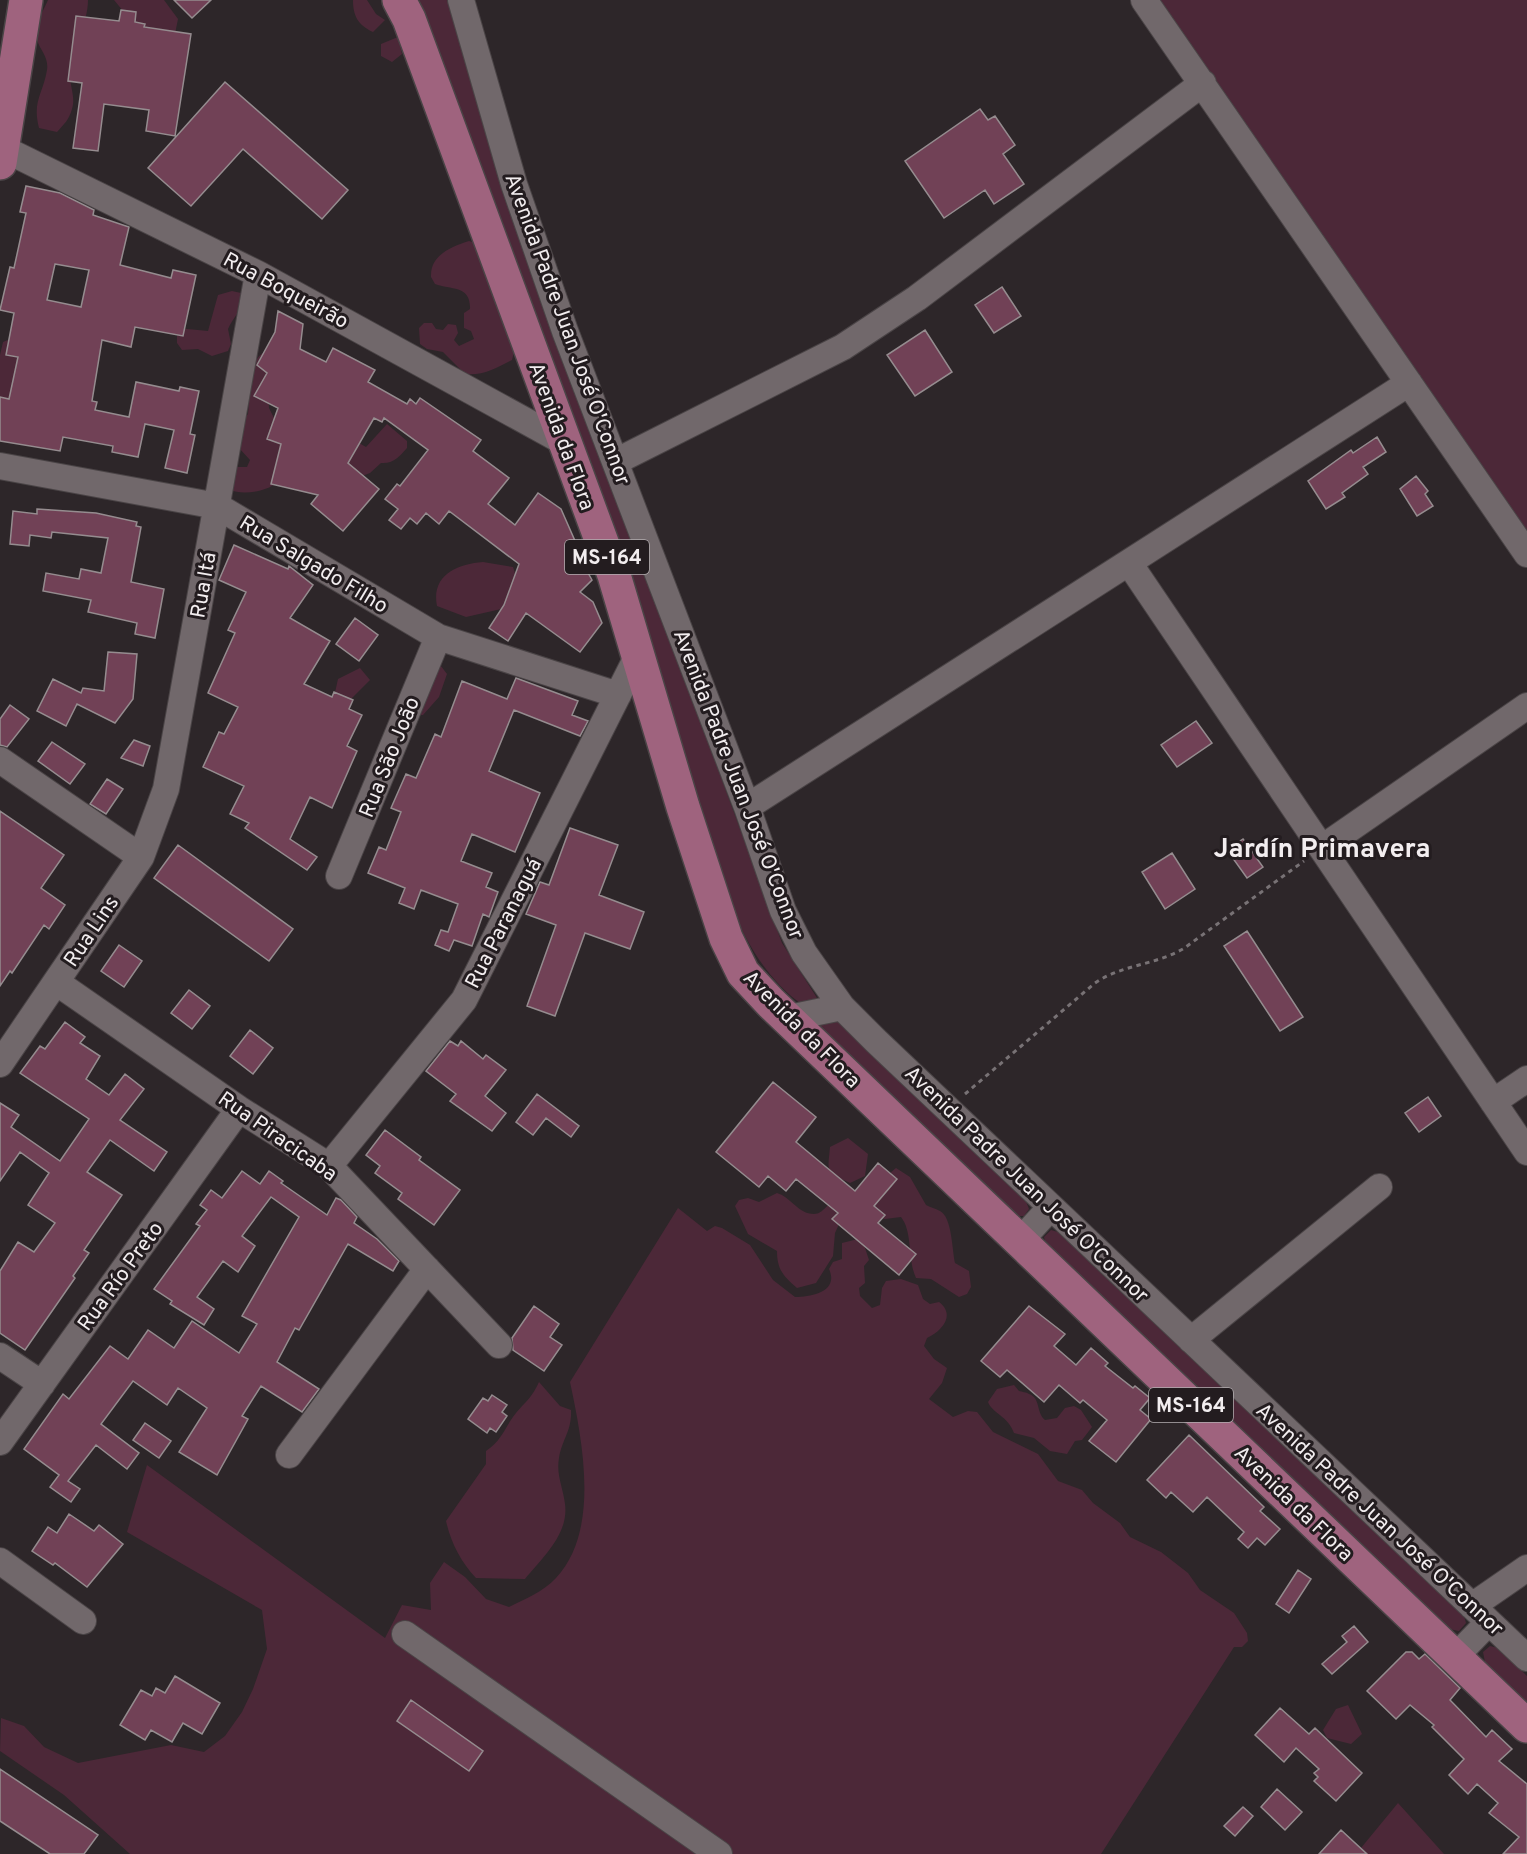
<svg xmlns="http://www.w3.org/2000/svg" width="1527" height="1854" font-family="Overpass,sans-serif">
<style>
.green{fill:#4c2838}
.building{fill:#714156;stroke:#958c8f;stroke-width:1.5;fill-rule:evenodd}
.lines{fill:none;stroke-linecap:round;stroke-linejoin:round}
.minor-casing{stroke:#4a4446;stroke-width:28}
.major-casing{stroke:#4a4446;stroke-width:36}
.path{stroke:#787275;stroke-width:3;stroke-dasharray:4.5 4.5;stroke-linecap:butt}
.minor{stroke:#71686b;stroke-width:26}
.major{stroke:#9f637e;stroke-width:33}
.labels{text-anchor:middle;stroke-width:6;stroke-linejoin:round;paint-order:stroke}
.shield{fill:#231c1f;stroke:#b4aeb1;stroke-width:1.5}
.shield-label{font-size:20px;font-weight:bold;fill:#f2edef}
.street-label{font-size:21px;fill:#f2edef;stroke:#231c1f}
.district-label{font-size:27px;font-weight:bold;fill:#f2edef;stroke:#231c1f}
</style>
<rect width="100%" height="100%" fill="#2d2629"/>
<path class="green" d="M48,0H88C88,24 72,47 70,72C69,85 76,96 72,109C69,120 64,124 57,132L39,128C32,101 43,94 47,70C49,57 40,50 37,40C33,26 43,12 48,0Z
M114,0H164L178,19L175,34H142Z
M353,0H367L376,14L385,20L373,32C358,25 353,16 353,0Z
M417,0H449L605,462L782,943L817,998L812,1005L804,1006C767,980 748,945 730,905L593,467Z
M1155,0H1527V540Z
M398,37L402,54L392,62L381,56V44Z
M469,241L485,246L513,332L508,338L514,352L512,360C496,368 483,376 465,374L443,352L427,349L420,344L419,328L424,323H432L436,329L443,330L448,324L456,325L458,333L454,340L459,346L474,339L471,331L464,328V313L470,309C471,285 451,290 435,284L431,277C430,255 451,247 469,241Z
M232,291L241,293C245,310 234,315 228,329L231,344L228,351L212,356L198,349L182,350L177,343V328L208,331L218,295Z
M10,339L21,354L9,399L0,404V355L3,342Z
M266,351L269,408L276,422L288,427L276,483C266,492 242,495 230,490L231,467H247L250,460L239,448L238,425L248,414C251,392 243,364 266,351Z
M387,424L407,441V448C399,457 393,464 381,463L370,473L362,476L349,466L346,459L359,443L366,447Z
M483,562L513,567L521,592L515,606L466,617L437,606C431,576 456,564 483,562Z
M438,662L447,674L439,697L423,715H414L401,707C394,682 420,673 438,662Z
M360,668L370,680L347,703L334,697L338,679Z
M821,1020L841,1022L1025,1199L1029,1209L1024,1216H1013L820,1027L818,1024Z
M848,1138L868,1154L865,1176L850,1183C824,1172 828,1171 830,1147Z
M896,1168L910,1177L926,1205C931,1208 935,1208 940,1211C952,1217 952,1249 955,1263L969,1271L971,1287L967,1294L959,1297L931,1279L916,1278C907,1258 913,1232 901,1217L885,1219L876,1217C870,1201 882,1178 896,1168Z
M777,1193C791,1197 798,1214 814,1214C824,1214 827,1202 837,1200L840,1222L835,1233L833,1256L816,1283L797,1288C783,1276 777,1269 777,1251L748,1234L735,1206L739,1200L748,1198L759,1202Z
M678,1208L707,1231L715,1226L722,1228L750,1245L773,1280L795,1297C813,1297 839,1291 829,1269L833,1262L842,1259V1243L858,1239L864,1245L869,1260L864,1266L865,1283L859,1288L860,1296L872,1308L880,1305L882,1288L886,1281L901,1279L918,1285L923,1299L930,1304L939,1302C956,1315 942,1331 927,1338L924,1346L934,1359L947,1368L942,1383L929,1399L953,1417L968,1411L977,1412L993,1432L1038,1454L1058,1481L1082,1490L1093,1503L1120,1523L1130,1537L1161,1552L1188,1573L1200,1590L1234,1613L1247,1633L1248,1641L1242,1647H1234L1101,1854H130L64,1795L0,1751L1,1718L24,1726L44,1747L78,1763L171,1745L204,1752L225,1736L242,1712L253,1689L267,1649L262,1610L127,1532L147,1465L385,1638L402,1605L431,1610L430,1583L444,1562L465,1577L486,1599L509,1607C525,1599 543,1592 556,1578C601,1530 582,1439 570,1382Z
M1051,1230L1058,1232L1464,1616L1466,1623L1459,1631L1449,1629L1046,1245L1044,1237Z
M539,1382L560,1406L571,1410C572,1431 562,1439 559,1458C556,1475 563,1487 565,1504C569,1534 543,1557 525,1579L476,1578C461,1562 451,1543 446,1521L486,1464V1451C503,1439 504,1428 516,1413C527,1400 531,1399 539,1382Z
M1014,1385L1019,1391C1022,1392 1026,1392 1029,1394C1041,1398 1036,1413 1045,1420L1057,1418L1065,1408L1074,1406L1081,1410L1092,1427L1082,1440L1075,1441L1067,1454L1050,1451L1034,1438L1014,1433C1008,1416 992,1413 988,1402L997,1389Z
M1490,1646L1498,1648L1527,1676V1703L1485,1662L1483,1652Z
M1348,1705L1362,1734L1351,1744L1327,1738L1323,1730L1336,1709Z
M1398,1803L1444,1854H1356Z"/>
<path class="building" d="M174,0H211L192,18Z
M121,10L136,12L135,22L145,24L144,27L191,34L175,136L146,131L149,110L104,104L98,151L73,148L82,83L68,81L76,16L119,21Z
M225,82L348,190L322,219L243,149L191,206L148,168Z
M980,109L988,120L995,116L1015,145L1003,154L1024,184L994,204L985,190L944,218L905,161Z
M26,186L60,193L94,210L93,215L129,227L120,265L171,278L173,270L196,275L183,336L135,327L131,347L102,340L92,401L97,402L95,410L129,417L136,382L179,391L180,387L199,391L190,434L195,435L187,473L165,468L174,430L145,424L138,457L112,452L113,446L63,437L60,451L0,441V397L9,399L18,357L6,355L14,313L0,310L10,267L14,268L26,213L20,212ZM55,264L89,270L81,307L47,300Z
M1002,287L1021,316L994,333L975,305Z
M278,311L303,324L300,349L326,362L333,348L375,370L368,382L407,404L410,399L416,404L420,398L481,440L473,451L509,478L488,504L515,525L538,493L561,509L579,550L577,553L592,580L580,592L593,602L602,623L580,652L526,613L508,641L489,628L504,605L519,564L449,511L439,524L426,513L417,524L410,518L401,529L389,520L398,509L385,499L397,484L400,486L428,450L384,418L382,422L374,418L348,463L379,489L343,531L311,504L318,495L271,484L281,444L267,439L278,408L254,396L267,373L257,365L275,332Z
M925,330L952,372L915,396L887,355Z
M1377,437L1386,452L1363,467L1368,474L1342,493L1345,497L1326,509L1308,481L1351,450L1353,453Z
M1416,476L1428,491L1425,494L1433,506L1417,516L1400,489Z
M37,509L96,513L137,522L136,526L141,527L131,582L164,589L155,638L135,634L137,623L88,612L91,600L43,591L46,573L79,579L81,569L101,573L108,538L52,532L51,538L30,535L29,546L10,544L13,511L37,514Z
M234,545L288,569L289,566L313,585L290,618L330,641L304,684L332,697L334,692L353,700L349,709L362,715L347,746L357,751L332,808L310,797L290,839L317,857L307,870L245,828L249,823L230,814L244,786L203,767L219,732L224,734L238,707L208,693L235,633L228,630L246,592L219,580Z
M355,618L378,635L359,661L336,644Z
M108,652L137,654L133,699L115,723L77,704L66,726L37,711L53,679L81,693L83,688L104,691Z
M516,678L578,701L572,715L588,721L580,736L514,710L489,771L540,793L515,852L472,834L461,861L492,873L486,887L498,892L489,917L483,914L472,946L454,940L449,951L435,945L441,930L448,932L458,904L421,890L414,909L399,903L405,888L368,873L379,847L386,850L401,812L391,808L406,774L416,778L435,734L441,737L462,681L507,699Z
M10,705L29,719L7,747L0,745V719Z
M1196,721L1212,743L1177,767L1161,745Z
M134,740L150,746L143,766L121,758Z
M52,742L85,764L70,784L38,761Z
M107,779L123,789L106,814L90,804Z
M0,811L64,855L41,888L65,905L49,929L44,925L12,973L10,971L0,986Z
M570,828L618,845L599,895L644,912L630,949L585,933L555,1016L527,1006L556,925L526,914L540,882L549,885Z
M1243,839L1263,867L1247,878L1227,850Z
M178,845L293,929L269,961L154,878Z
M1172,853L1195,889L1165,909L1142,872Z
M1247,931L1303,1017L1280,1031L1224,946Z
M119,945L142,961L124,987L101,971Z
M189,990L210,1006L192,1029L171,1013Z
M65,1022L85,1037L80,1043L100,1056L86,1079L109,1095L125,1074L144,1089L120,1120L167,1152L154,1171L110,1140L87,1172L122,1195L84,1250L89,1253L73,1276L75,1278L25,1350L0,1333V1271L18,1242L34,1252L55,1223L28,1205L49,1173L20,1152L0,1181V1103L19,1115L11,1127L60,1161L89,1119L20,1073L40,1046L45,1049Z
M250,1030L273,1048L253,1074L230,1056Z
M450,1041L458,1046L461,1041L483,1059L486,1055L506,1070L485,1096L506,1113L492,1131L450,1101L456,1094L426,1071Z
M773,1082L816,1117L796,1142L855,1191L878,1163L897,1179L874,1206L885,1215L878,1223L916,1254L899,1275L832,1219L838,1213L796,1179L786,1191L768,1176L759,1187L716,1152Z
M537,1094L579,1126L571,1137L546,1118L533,1135L516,1122Z
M1428,1097L1441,1116L1419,1132L1405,1113Z
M385,1130L421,1157L419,1160L460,1190L434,1225L398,1199L402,1193L375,1173L380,1166L366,1155Z
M242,1171L260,1184L269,1171L283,1181L281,1183L327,1215L336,1198L341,1200L357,1217L354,1223L377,1239L399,1261L393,1271L348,1244L299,1330L295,1328L277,1362L319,1389L302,1412L261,1386L242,1416L248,1419L217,1475L179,1452L207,1408L178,1388L167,1405L133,1381L101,1424L139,1453L127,1469L96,1445L68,1481L80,1489L71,1502L50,1487L59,1475L24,1449L63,1394L69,1399L110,1346L128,1359L148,1330L174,1348L192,1321L239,1353L257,1324L242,1316L299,1217L271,1197L242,1236L255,1246L238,1272L223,1261L197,1297L214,1309L204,1325L170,1304L172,1301L154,1289L200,1226L196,1224L207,1210L200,1205L211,1190L222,1198Z
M534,1306L559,1324L550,1337L562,1345L544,1371L513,1350L512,1338Z
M1029,1306L1065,1334L1054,1346L1076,1365L1091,1348L1108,1363L1105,1366L1133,1388L1135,1386L1150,1398L1140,1410L1151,1419L1116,1462L1089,1441L1107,1420L1083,1400L1080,1403L1059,1385L1044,1402L1007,1370L1000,1377L981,1361Z
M492,1395L507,1405L502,1412L507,1416L496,1432L490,1428L487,1433L468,1419L483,1398L488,1401Z
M145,1423L171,1441L159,1458L133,1440Z
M1189,1435L1264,1507L1260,1511L1280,1529L1265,1545L1257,1538L1248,1548L1238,1539L1244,1532L1207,1497L1193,1512L1171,1492L1166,1498L1147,1480Z
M69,1514L94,1531L99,1525L123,1544L87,1587L55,1563L53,1565L32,1551L48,1527L57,1533Z
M1298,1570L1311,1579L1289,1613L1276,1604Z
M1354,1626L1368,1642L1332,1674L1322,1664L1347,1642L1342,1636Z
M1406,1652H1412L1419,1659L1425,1654L1460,1688L1450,1700L1486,1737L1492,1730L1512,1749L1499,1761L1527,1784V1854H1503L1519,1837L1489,1813L1498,1803L1477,1784L1468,1794L1449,1775L1464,1759L1432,1727L1434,1725L1410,1705L1396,1719L1367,1691Z
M175,1676L220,1703L202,1734L183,1723L172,1742L151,1730L145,1740L120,1725L141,1690L152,1696L156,1688L165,1693Z
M411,1700L483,1751L469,1771L397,1721Z
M1280,1708L1309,1734L1315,1728L1362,1773L1336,1801L1314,1781L1318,1777L1314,1773L1319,1769L1296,1748L1284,1762L1255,1735Z
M0,1769L98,1835L84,1854H50L0,1821Z
M1277,1789L1302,1812L1285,1830L1261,1807Z
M1243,1807L1253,1816L1235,1836L1224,1826Z
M1341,1830L1367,1854H1319Z"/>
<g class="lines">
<defs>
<path id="minor" d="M461,0L514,184L565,331L747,807L783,911L804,953L842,1007L876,1041L1527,1658
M1144,0L1527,554
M2,148L258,274L564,442
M615,462L843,347L917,298L1203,83
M0,466L217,506L438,637L618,695
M1129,563L1527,1152
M0,760L141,857
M747,807L1409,383
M1322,848L1527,706
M339,876L438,637
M56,982L239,1109L329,1166L499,1345
M789,1018L842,1007
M0,1064L141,857L166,789L258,274
M1493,1102L1527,1079
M329,1166L464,1000L638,655
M1020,1241L1051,1207
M1191,1340L1379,1187
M0,1356L42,1384
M0,1442L239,1109
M289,1455L427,1269
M0,1561L83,1621
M1472,1606L1527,1568
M405,1634L719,1854
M1455,1657L1489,1622"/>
<path id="major" d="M399,0L409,19L614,575L683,807L726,938L743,973L771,1003L1527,1726
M0,163L26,0"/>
</defs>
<use href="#minor" class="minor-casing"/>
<use href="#major" class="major-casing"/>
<path class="path" d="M965,1094L1095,983C1121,965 1155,965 1183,949L1304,861"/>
<use href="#minor" class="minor"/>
<use href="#major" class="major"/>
</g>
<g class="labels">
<g class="shield">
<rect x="565" y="540" width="84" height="34" rx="4.5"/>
<rect x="1149" y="1388" width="84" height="34" rx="4.5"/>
</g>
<g class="shield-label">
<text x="607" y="564">MS-164</text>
<text x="1191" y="1412">MS-164</text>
</g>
<g class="street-label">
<text transform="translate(286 290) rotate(28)" y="7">Rua Boqueirão</text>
<text transform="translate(568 329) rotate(70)" y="7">Avenida Padre Juan José O'Connor</text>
<text transform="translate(562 436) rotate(70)" y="7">Avenida da Flora</text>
<text transform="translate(314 564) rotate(31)" y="7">Rua Salgado Filho</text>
<text transform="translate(203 585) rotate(-80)" y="7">Rua Itá</text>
<text transform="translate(389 757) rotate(-68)" y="7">Rua São João</text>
<text transform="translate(739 784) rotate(69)" y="7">Avenida Padre Juan José O'Connor</text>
<text transform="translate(503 923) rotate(-63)" y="7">Rua Paranaguá</text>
<text transform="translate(91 931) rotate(-56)" y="7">Rua Lins</text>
<text transform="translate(802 1029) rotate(45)" y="7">Avenida da Flora</text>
<text transform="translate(278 1136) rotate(35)" y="7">Rua Piracicaba</text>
<text transform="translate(1027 1184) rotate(44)" y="7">Avenida Padre Juan José O'Connor</text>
<text transform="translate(120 1276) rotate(-54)" y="7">Rua Río Preto</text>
<text transform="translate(1294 1503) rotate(44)" y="7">Avenida da Flora</text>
<text transform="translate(1380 1519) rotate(43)" y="7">Avenida Padre Juan José O'Connor</text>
</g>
<g class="district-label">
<text x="1322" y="857">Jardín Primavera</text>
</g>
</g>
</svg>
